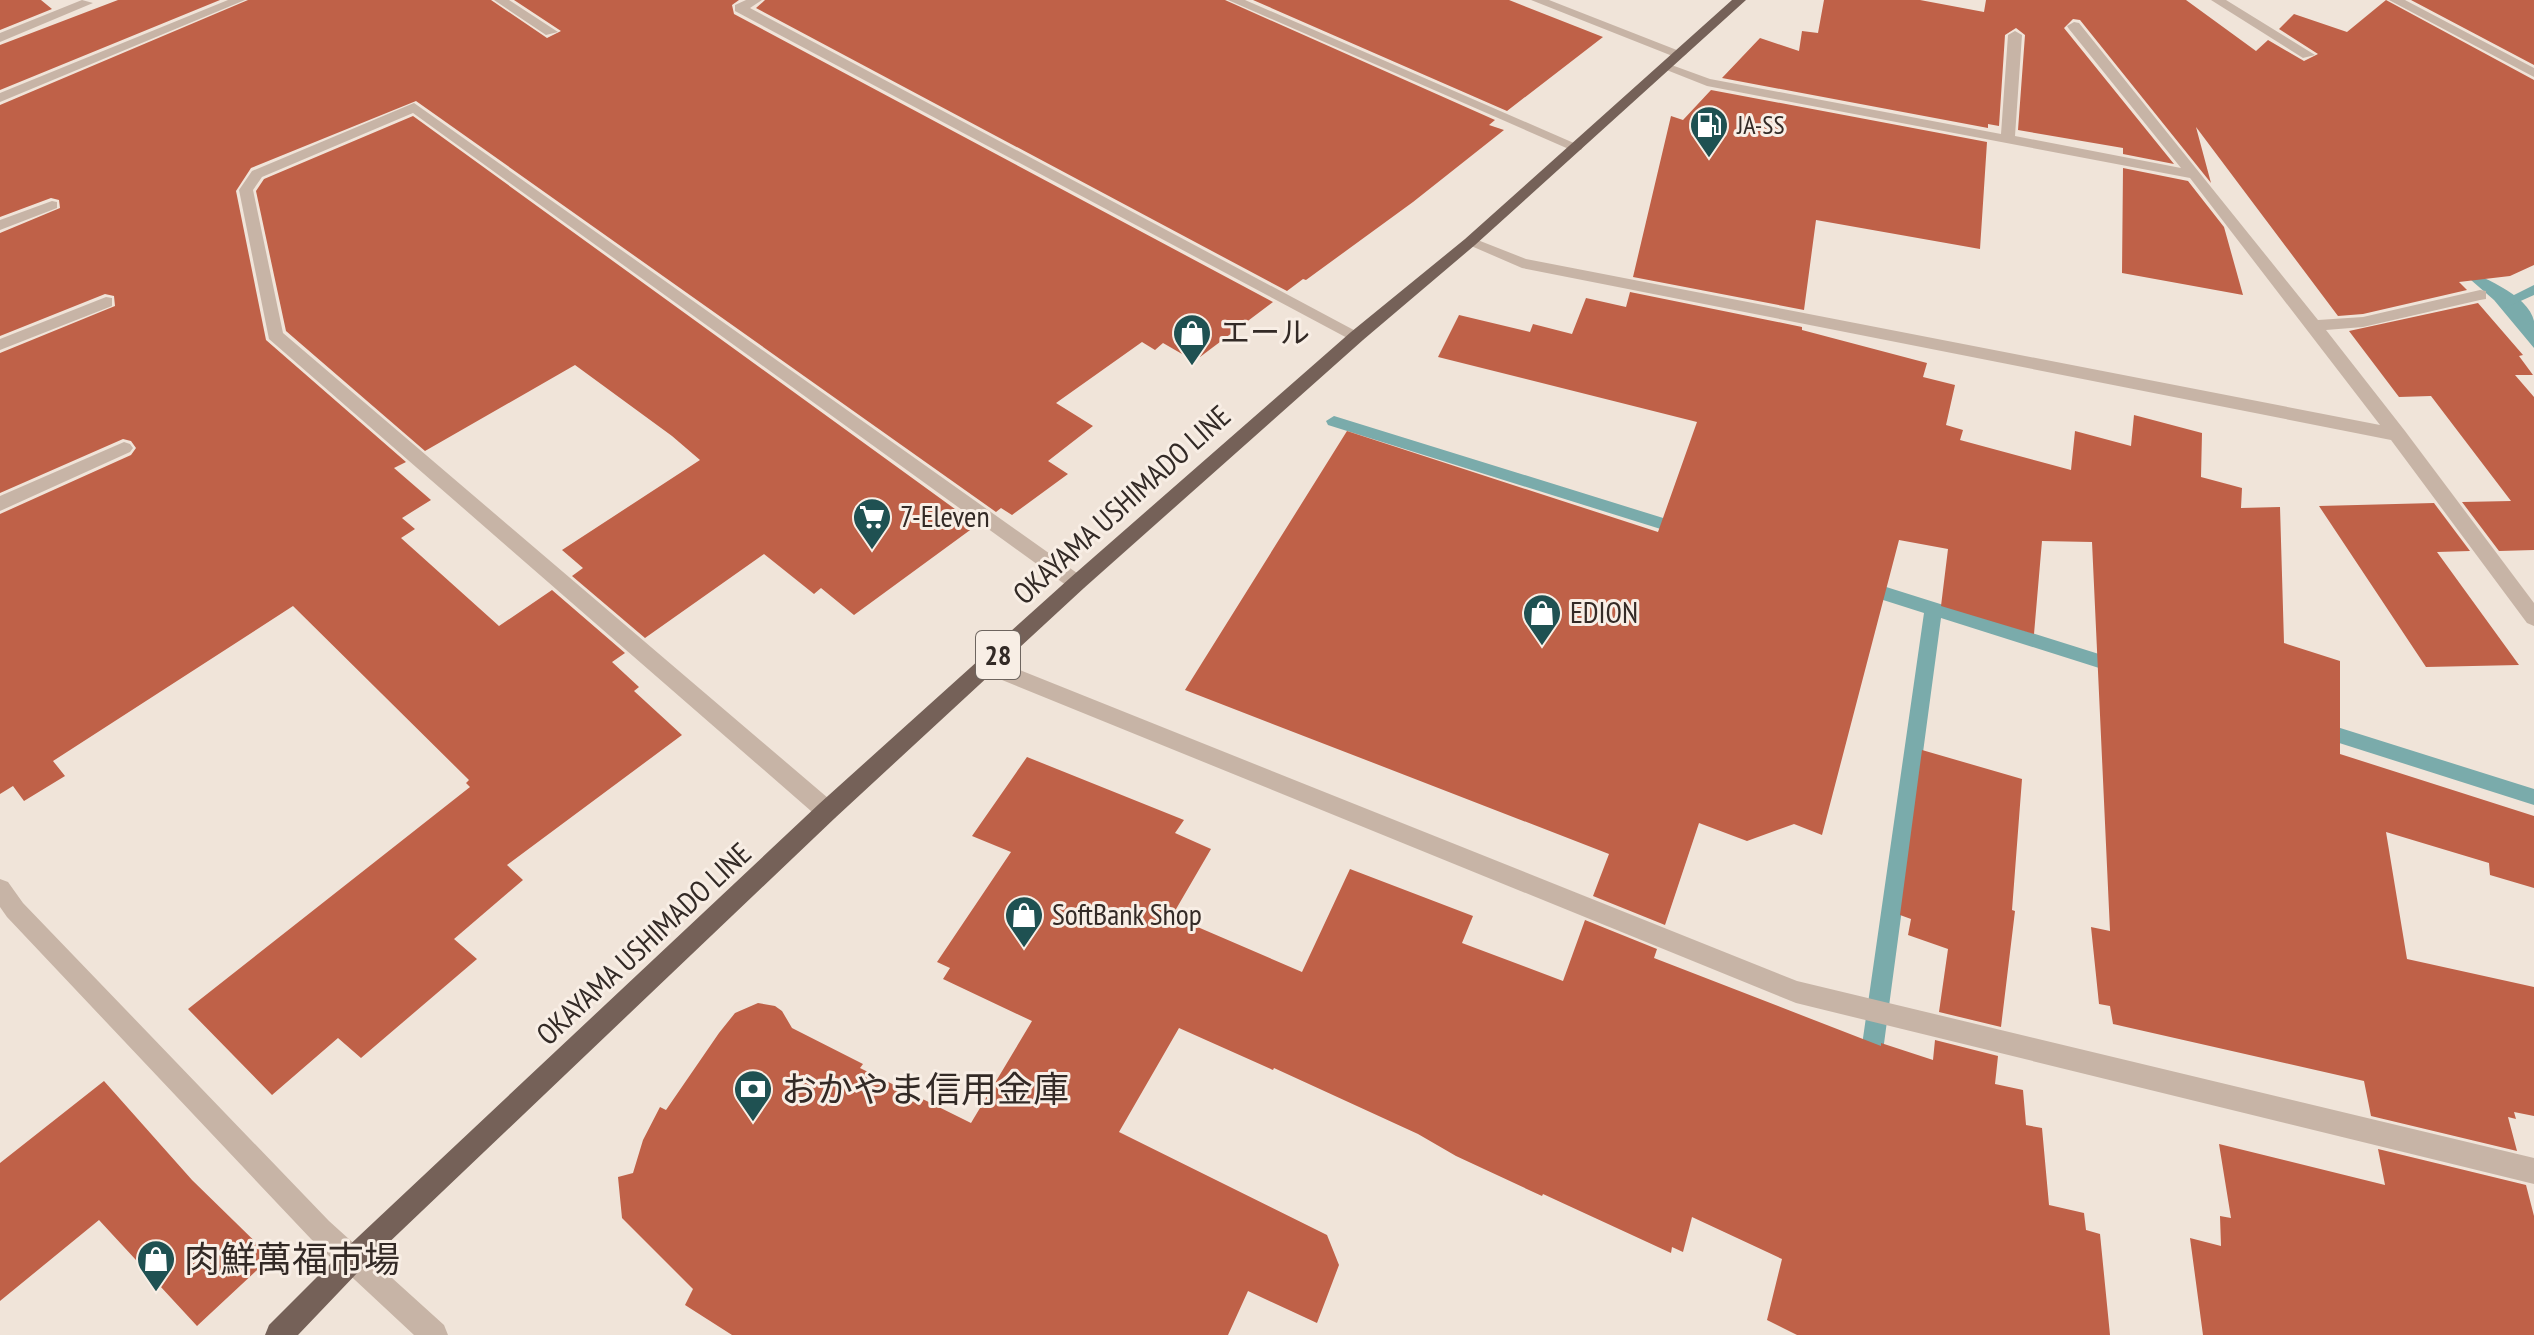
<svg xmlns="http://www.w3.org/2000/svg" width="2534" height="1335" font-family="'PT Sans Narrow','Noto Sans JP',sans-serif">
<style>
.water{fill:#7aabab}
.lines{fill:none;stroke-linecap:round;stroke-linejoin:round}
.stream{fill:#7aabab;fill-rule:evenodd}
.building{fill:#bf6148}
.minor{fill:#c7b4a6;fill-rule:evenodd}
.primary{fill:#756158;fill-rule:evenodd}
.labels{text-anchor:middle;stroke-width:6;stroke-linejoin:round;paint-order:stroke}
.far-poi-label{font-size:26px;fill:#332a26;stroke:#f8eee5;text-anchor:start}
.shield{fill:#f8eee5;stroke:#6e655f;stroke-width:2}
.shield-label{font-size:28px;font-weight:bold;fill:#332a26}
.poi-label{font-size:30px;fill:#332a26;stroke:#f8eee5;text-anchor:start}
.street-label{font-size:30px;fill:#332a26;stroke:#f8eee5}
.near-poi-label{font-size:36px;fill:#332a26;stroke:#f8eee5;text-anchor:start}
</style>
<rect width="100%" height="100%" fill="#f0e4d9"/>
<path class="water" d="M2456,267C2478,274 2529,295 2534,321C2534,329 2534,339 2534,348L2494,300Z"/>
<g class="lines">
<path class="stream" d="M2534,285V295L2505,308L2498,303Z
M1334,416L1689,526L1691,530L1683,536L1328,425L1326,421Z
M1864,580L2118,660L2124,662L2127,667L2124,672L2118,674L1941,618L1881,1066L1878,1074L1870,1077L1862,1074L1859,1066L1924,613L1858,592L1855,587L1858,582Z
M2318,721L2534,789V805L2311,734L2309,729L2311,724Z"/>
</g>
<path class="building" d="M0,0H41L52,9L0,30Z
M118,0H220L0,90V45Z
M248,0H491L547,38L561,31L514,0H739L732,5L734,14L1273,302L1200,357L1194,354L1189,358L1163,343L1155,350L1142,342L1056,403L1093,426L1048,461L1068,474L1012,515L1001,508L996,512L416,101L251,168L236,191L266,340L406,462L394,468L431,500L402,518L415,529L401,538L499,626L552,590L625,653L612,662L639,687L634,691L682,735L507,865L523,880L454,939L477,959L361,1058L338,1038L272,1095L188,1009L470,787L466,783L469,780L293,606L53,761L65,776L24,801L13,786L0,794V514L131,455L136,448L131,441L123,439L0,493V353L115,306L114,296L105,294L0,336V233L60,208L59,200L51,198L0,217V105Z
M765,0H1225L1495,120L1489,125L1504,130L1413,202L1306,280L1303,279L1287,291L756,8Z
M1253,0H1509L1603,37L1507,111Z
M1824,0H1920L1984,12L1986,0H2186L2256,51L2268,40L2304,61L2318,54L2279,29L2294,14L2347,32L2386,0L2534,80V265L2510,276L2459,282L2467,290L2363,314L2338,316L2196,127L2211,183L2080,20L2073,19L2064,28L2174,164L2123,154V148L2018,130L2025,35L2016,28L2005,35L1999,126L1988,124V128L1722,78L1760,38L1799,51L1802,31L1818,33Z
M2411,0H2534V65Z
M1711,90L1987,142L1980,249L1816,220L1804,310L1633,277L1671,116L1683,120Z
M413,116L977,525L854,615L821,588L814,594L764,554L645,638L572,576L583,568L562,550L700,460L672,436L575,365L425,451L286,331L256,191L264,179Z
M2123,168L2188,181L2224,227L2243,295L2122,273Z
M1630,292L1802,327V330L1927,363L1923,377L1955,385L1946,425L1963,430L1960,440L2071,470L2075,431L2131,446L2134,415L2202,433L2201,477L2242,488L2241,508L2280,507L2284,643L2340,661V754L2534,816V888L2490,875L2489,863L2386,832L2407,959L2534,987V1116L2514,1112L2516,1119L2508,1117L2517,1151L2371,1116L2364,1081L2113,1024L2110,1006L2099,1004L2091,927L2110,931L2092,542L2042,541L2034,634L1941,606L1948,549L1899,540L1822,835L1794,824L1747,841L1699,823L1665,925L1593,896L1609,854L1185,690L1347,431L1658,532L1697,422L1438,357L1459,315L1530,332L1533,324L1572,334L1586,298L1626,307Z
M2478,303L2523,355L2519,356L2533,375H2515L2534,397V550L2499,551L2462,502L2511,501L2431,396L2399,397L2349,331Z
M2434,503L2470,551L2437,552L2519,665L2426,667L2319,506Z
M1922,750L2022,779L2012,910L2015,911L2001,1027L1939,1012L1948,949L1908,935L1911,919L1900,915Z
M1027,757L1184,820L1175,833L1211,849L1172,916L1302,972L1350,869L1473,916L1462,943L1563,981L1585,920L1657,949L1654,958L1881,1046V1043L1933,1060L1935,1040L1998,1056L1995,1084L2023,1090L2026,1125L2042,1128L2049,1205L2084,1213L2086,1230L2100,1234L2110,1335H1797L1767,1320L1782,1259L1692,1217L1683,1252L1672,1247L1671,1253L1543,1194L1542,1196L1456,1156L1418,1134L1274,1068L1273,1070L1179,1028L1119,1132L1327,1235L1339,1265L1317,1323L1248,1291L1228,1335H732L685,1305L693,1289L622,1218L618,1177L633,1173L643,1140L660,1107L666,1110L719,1033L735,1013L758,1003L775,1006L782,1011L792,1028L863,1064L860,1068L971,1123L1032,1021L943,979L950,968L937,962L1011,852L972,836Z
M104,1081L192,1180L271,1257L197,1326L99,1220L0,1301V1163Z
M2219,1144L2385,1185L2378,1149L2526,1185L2534,1216V1335H2203L2190,1238L2221,1246L2220,1216L2231,1218Z"/>
<g class="lines">
<path class="minor" d="M82,0L93,3L0,42V33Z
M228,0H245L0,102V93Z
M494,0H509L558,32L546,35Z
M746,0H762L750,8L1365,336L1363,340H1351L735,11V5Z
M1228,0H1245L1583,147L1581,150H1571Z
M1531,0H1549L1687,54L1675,57Z
M2211,0H2226L2315,55L2303,58Z
M2389,0H2405L2534,68V77Z
M2074,22L2079,23L2318,320L2363,317L2480,290L2486,291V299L2480,300L2363,327L2326,330L2405,431L2534,603V626L2527,623L2391,440L1522,268L1462,242L1470,237L1526,259L2380,425L2190,178L1707,86L1659,67L1666,63L1710,79L2001,134L2008,35L2015,31L2022,35L2015,136L2181,168L2069,29L2067,26Z
M414,103L1084,578L1087,583L1084,588H1070L413,113L262,177L253,190L283,333L835,804L838,811L835,818L827,820L819,818L269,339L239,190L252,171Z
M52,201L57,202V208L0,230V220Z
M106,297L112,298V306L0,350V339Z
M124,442L130,444L133,448L130,452L0,511V496Z
M987,657L1797,981L2534,1158V1184L1796,1003L980,671L977,665L980,659Z
M0,879L8,882L23,903L329,1221L444,1325L448,1335H414L311,1239L7,917L0,907Z"/>
<path class="primary" d="M1732,0H1746L1475,245L1363,340L1084,588L835,818L360,1270L298,1335H265L269,1325L342,1252L819,804L1070,578L1351,332L1465,239Z"/>
</g>
<defs>
<symbol id="fuel-pin" viewBox="-11 -11 22 30"><path d="M0 17L-7.5 6A9.5 9.5 0 1 1 7.5 6Z" fill="#1f5152" stroke="#f8eee5"/><path d="M-5.5-6h7V0h2V4h1.3V-2.5L3-4.5l.8-.8L6-3V5H2.5V1h-1V6h-7ZM-4.2-4.7v3.2H.2V-4.7Z" fill="#fff"/></symbol>
<symbol id="shop-pin" viewBox="-11 -11 22 30"><path d="M0 17L-7.5 6A9.5 9.5 0 1 1 7.5 6Z" fill="#1f5152" stroke="#f8eee5"/><path d="M-5-2.5h2.3a2.7 3.5 0 0 1 5.4 0H5L5.5 6h-11ZM-1.5-2.5h3a1.5 2.3 0 0 0-3 0Z" fill="#fff"/></symbol>
<symbol id="supermarket-pin" viewBox="-11 -11 22 30"><path d="M0 17L-7.5 6A9.5 9.5 0 1 1 7.5 6Z" fill="#1f5152" stroke="#f8eee5"/><path d="M-6-5.5h2.5l.6 2H6L4.5 2H-2.5L-4.4-4H-6ZM-1.5 3.2a1.3 1.3 0 1 0 .1 0ZM3 3.2a1.3 1.3 0 1 0 .1 0Z" fill="#fff"/></symbol>
<symbol id="bank-pin" viewBox="-11 -11 22 30"><path d="M0 17L-7.5 6A9.5 9.5 0 1 1 7.5 6Z" fill="#1f5152" stroke="#f8eee5"/><path d="M-6-4H6V4H-6ZM0-2.3a2.3 2.3 0 1 0 0 4.6a2.3 2.3 0 1 0 0-4.6Z" fill="#fff"/></symbol>
</defs>
<g fill-rule="evenodd">
<use href="#fuel-pin" x="1687" y="103" width="44" height="60"/>
<use href="#shop-pin" x="1170" y="311" width="44" height="60"/>
<use href="#supermarket-pin" x="850" y="495" width="44" height="60"/>
<use href="#shop-pin" x="1520" y="591" width="44" height="60"/>
<use href="#shop-pin" x="1002" y="893" width="44" height="60"/>
<use href="#bank-pin" x="731" y="1067" width="44" height="60"/>
<use href="#shop-pin" x="134" y="1237" width="44" height="60"/>
</g>
<g class="labels">
<g class="far-poi-label">
<text x="1737" y="134">JA-SS</text>
</g>
<rect class="shield" x="976" y="631" width="44" height="48" rx="6"/>
<g class="shield-label">
<text x="998" y="665">28</text>
</g>
<g class="poi-label">
<text x="1220" y="343">エール</text>
<text x="900" y="527">7-Eleven</text>
<text x="1570" y="623">EDION</text>
<text x="1052" y="925">SoftBank Shop</text>
</g>
<g class="street-label">
<text transform="translate(1122 505) rotate(-42)" y="10">OKAYAMA USHIMADO LINE</text>
<text transform="translate(644 944) rotate(-43)" y="10">OKAYAMA USHIMADO LINE</text>
</g>
<g class="near-poi-label">
<text x="781" y="1102">おかやま信用金庫</text>
<text x="184" y="1272">肉鮮萬福市場</text>
</g>
</g>
</svg>
